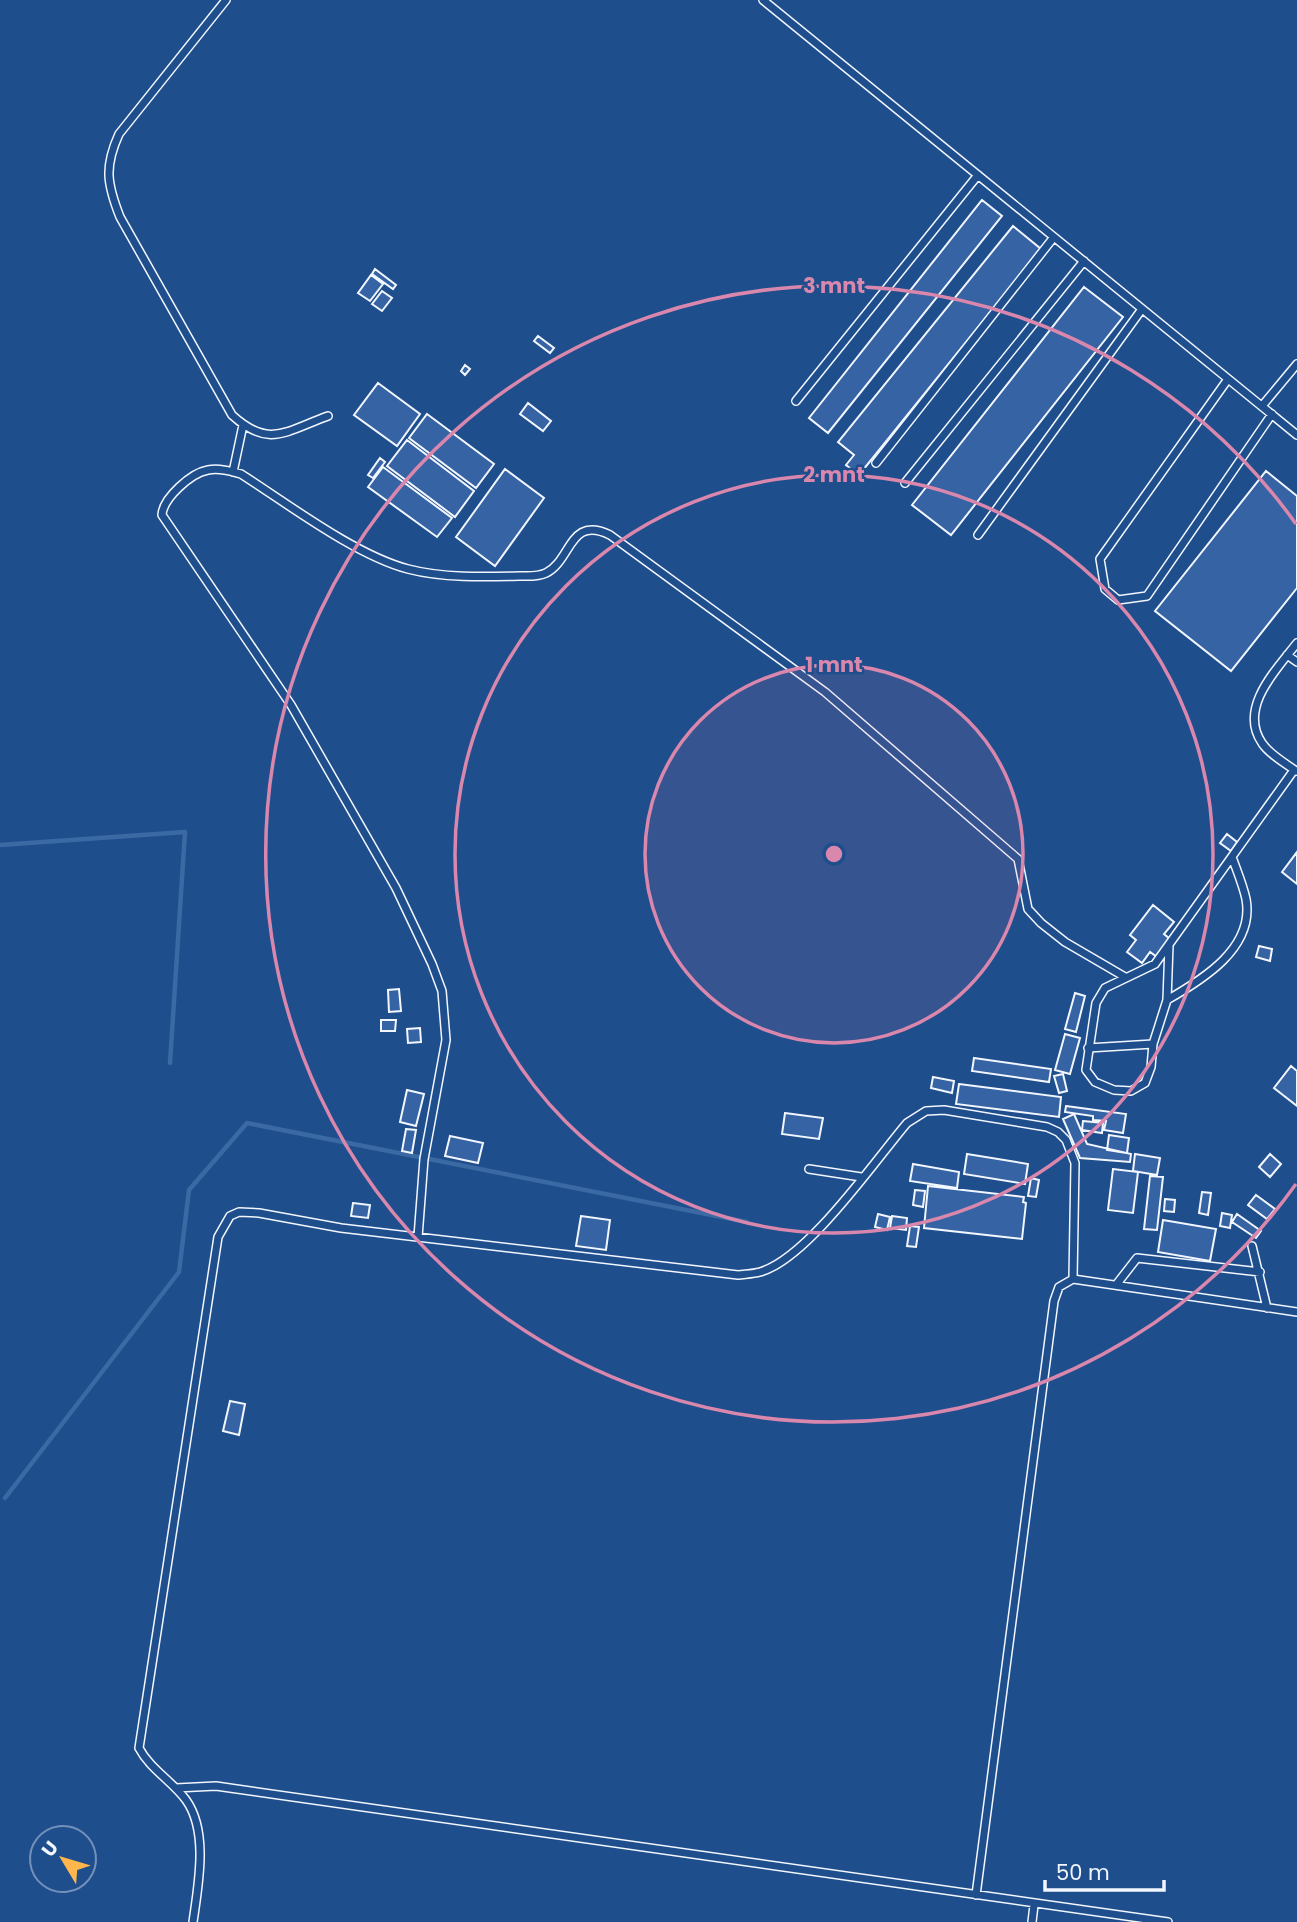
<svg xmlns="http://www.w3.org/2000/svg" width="1297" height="1922" font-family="Poppins,sans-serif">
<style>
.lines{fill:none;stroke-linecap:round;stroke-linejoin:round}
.stream{stroke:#3b69a3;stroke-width:4.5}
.building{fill:#3563a3;stroke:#f2f6ff;stroke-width:2}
.lane-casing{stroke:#f2f6ff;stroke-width:10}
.lane{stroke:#1f4e8c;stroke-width:7}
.ring{fill:none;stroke:#da87ad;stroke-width:3.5}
.centre{fill:#da87ad;stroke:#1f4e8c;stroke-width:3.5}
.ring-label{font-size:21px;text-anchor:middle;font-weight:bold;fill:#da87ad;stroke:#1f4e8c;stroke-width:5;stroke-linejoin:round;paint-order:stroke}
</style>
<rect width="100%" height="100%" fill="#1f4e8c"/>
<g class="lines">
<path class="stream" d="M0,845L185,832L170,1063
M5,1498L179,1272L189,1190L247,1123L747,1222"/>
</g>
<path class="building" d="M982,200L1002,216L828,433L809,418Z
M1013,226L1041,249L859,475L846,465L854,455L838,442Z
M375,269L396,285L393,289L372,274Z
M371,275L383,284L370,301L358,293Z
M1084,287L1123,317L951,535L912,505Z
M382,291L392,298L382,311L372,304Z
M538,336L554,348L550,353L534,341Z
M465,365L470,369L465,375L461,371Z
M378,383L420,414L397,446L354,415Z
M528,403L551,421L543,431L520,414Z
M427,414L494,464L476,488L409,438Z
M407,440L474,491L455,517L387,466Z
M380,458L385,462L373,478L368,475Z
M383,467L452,518L437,537L368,487Z
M505,469L544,498L495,566L456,537Z
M1266,471L1297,496V588L1231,671L1155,611Z
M1227,834L1237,842L1231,851L1220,843Z
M1297,852V884L1282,872Z
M1153,905L1174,922L1164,934L1170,939L1157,957L1150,952L1142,963L1127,952L1136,940L1130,935Z
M1259,946L1272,949L1270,961L1256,957Z
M399,989L401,1011L389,1012L388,990Z
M1075,993L1085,996L1076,1032L1065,1029Z
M381,1020H396L395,1031H381Z
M420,1028L421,1042L408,1043L407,1029Z
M1065,1034L1080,1038L1070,1074L1055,1070Z
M974,1058L1051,1069L1049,1082L972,1071Z
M1291,1066L1297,1071V1106L1274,1088Z
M1063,1074L1067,1091L1059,1093L1054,1076Z
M933,1077L954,1081L952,1093L931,1088Z
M959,1084L1061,1097L1059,1117L956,1104Z
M407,1090L424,1094L416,1126L400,1122Z
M1066,1106L1126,1114L1123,1133L1104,1130L1106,1121L1093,1120V1116L1065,1112Z
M785,1113L823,1118L819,1139L782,1134Z
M1074,1114L1087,1144L1131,1154L1130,1162L1080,1158L1063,1119Z
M1083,1121L1103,1123L1102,1133L1082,1130Z
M406,1129L416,1130L412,1153L402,1151Z
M1109,1135L1129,1138L1127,1153L1107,1150Z
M450,1136L483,1143L478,1163L445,1156Z
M967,1154L1028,1164L1025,1184L964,1174Z
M1135,1154L1160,1158L1157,1175L1133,1171Z
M1270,1154L1281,1164L1270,1177L1259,1167Z
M913,1164L959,1172L957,1188L910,1181Z
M1113,1169L1138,1172L1133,1213L1108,1210Z
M1150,1176L1163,1177L1157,1230L1144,1229Z
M1031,1178L1039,1180L1036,1197L1028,1196Z
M928,1186L1024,1197L1023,1202L1026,1203L1022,1239L924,1228Z
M915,1190L925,1191L923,1207L913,1205Z
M1202,1192L1211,1193L1208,1215L1199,1213Z
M1256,1195L1275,1209L1267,1219L1248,1205Z
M1165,1199L1175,1200L1174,1212L1164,1211Z
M353,1203L370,1205L368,1218L351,1216Z
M1222,1213L1232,1215L1230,1228L1220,1226Z
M878,1214L890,1217L887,1230L875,1227Z
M1237,1214L1261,1231L1256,1238L1232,1222Z
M581,1216L610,1220L606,1250L576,1246Z
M892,1216L907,1218L906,1230L890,1228Z
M1163,1220L1216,1229L1210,1261L1158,1252Z
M910,1226L919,1227L916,1247L907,1246Z
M230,1401L245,1404L239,1435L223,1431Z"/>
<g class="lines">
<defs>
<path id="lane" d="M226,0L119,134C104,167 107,184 120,217L232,415C269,449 286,431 328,416
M763,0L1297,435
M1228,379L1100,559L1105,589L1118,600L1147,596L1272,414
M796,401L978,175
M1262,406L1297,364
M876,463L1054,237
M233,472L243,425
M905,483L1084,261
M978,535L1142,309
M1287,655L1297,662
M1296,771C1285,763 1269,754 1262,743C1238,708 1276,670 1297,643
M1169,945L1167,1000L1153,1044L1151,1067L1145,1083L1131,1091L1114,1090L1095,1082L1086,1070L1096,1003L1105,988L1155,964L1294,770
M1167,1000C1202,980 1255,948 1246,899C1243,885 1237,871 1232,857
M1088,1048L1153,1044
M809,1169L861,1177
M418,1237L424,1159L446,1040L442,991L432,964L396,888L291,705L162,515C163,498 191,473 208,470C219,468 230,471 241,474C288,504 355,555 408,569C442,578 484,577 519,576C528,576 538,577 546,573C572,560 569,515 610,535L825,692L1018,859L1028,909L1041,923L1065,942L1125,977
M1252,1246L1267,1308
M1116,1285L1137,1258L1260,1272
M176,1788L216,1786L1168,1922
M976,1895L1054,1301L1059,1287L1073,1279L1297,1312
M193,1922C198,1886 209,1832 186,1800C172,1781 150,1769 139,1748L218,1237L230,1216L239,1212L259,1213L341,1228L738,1275C745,1274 753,1274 760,1272C807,1259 874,1162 907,1123L926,1111L944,1110L1047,1127L1058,1132L1066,1140L1075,1163L1073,1279
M1032,1922L1034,1905"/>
</defs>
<use href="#lane" class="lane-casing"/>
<use href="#lane" class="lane"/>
</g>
<circle cx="834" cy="854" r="189" fill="#da87ad" fill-opacity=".12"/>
<g class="ring">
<circle cx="834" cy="854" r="189"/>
<circle cx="834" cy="854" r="379"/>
<path d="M1296 1184A568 568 0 1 1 1296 524"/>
</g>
<circle cx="834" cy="854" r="10" class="centre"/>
<g class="ring-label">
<text x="834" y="293">3 mnt</text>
<text x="834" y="482">2 mnt</text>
<text x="834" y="672">1 mnt</text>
</g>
<g transform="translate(63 1859) rotate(308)"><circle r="33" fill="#1f4e8c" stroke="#7391ba" stroke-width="2"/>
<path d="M0-5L12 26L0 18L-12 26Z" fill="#ffb74d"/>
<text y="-10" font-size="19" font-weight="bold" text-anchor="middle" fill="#f2f6ff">U</text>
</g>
<path d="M1045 1880v10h119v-10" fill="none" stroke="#f2f6ff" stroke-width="3.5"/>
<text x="1056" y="1880" font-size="21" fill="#f2f6ff" stroke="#1f4e8c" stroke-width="5" paint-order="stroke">50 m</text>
</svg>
